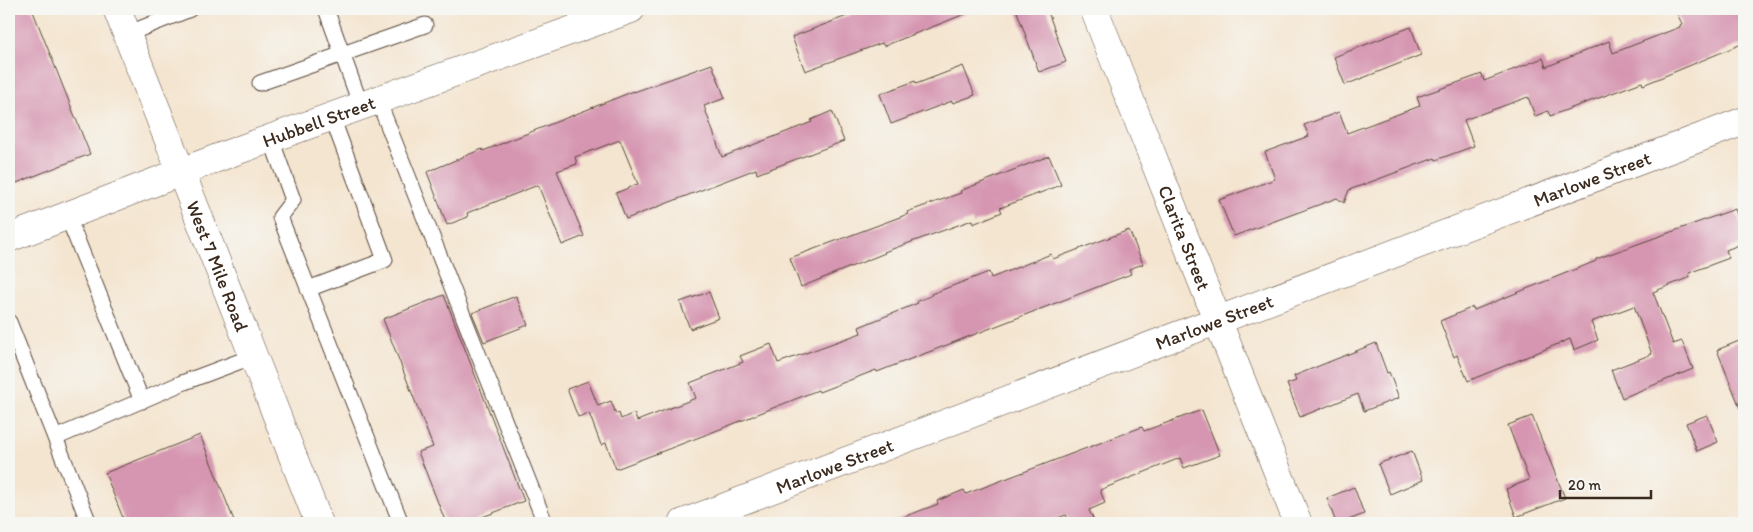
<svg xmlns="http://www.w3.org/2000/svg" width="1753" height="532" font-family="Itim,sans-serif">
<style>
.building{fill:#d696b1}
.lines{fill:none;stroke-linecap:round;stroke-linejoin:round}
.service-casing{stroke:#574639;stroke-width:17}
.minor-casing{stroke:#574639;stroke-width:29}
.tertiary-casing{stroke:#574639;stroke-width:29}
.secondary-casing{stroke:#574639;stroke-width:29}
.service{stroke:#fff;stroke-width:15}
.minor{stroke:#fff;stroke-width:28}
.tertiary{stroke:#fff;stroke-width:28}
.secondary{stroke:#fff;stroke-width:28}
.labels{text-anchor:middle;stroke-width:5;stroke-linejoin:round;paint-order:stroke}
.street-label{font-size:19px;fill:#3b2a1e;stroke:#f6f6f2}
</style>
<rect width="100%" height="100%" fill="#f6f6f2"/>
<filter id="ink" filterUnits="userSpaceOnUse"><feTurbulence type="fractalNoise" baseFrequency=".02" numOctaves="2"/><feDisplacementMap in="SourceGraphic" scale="10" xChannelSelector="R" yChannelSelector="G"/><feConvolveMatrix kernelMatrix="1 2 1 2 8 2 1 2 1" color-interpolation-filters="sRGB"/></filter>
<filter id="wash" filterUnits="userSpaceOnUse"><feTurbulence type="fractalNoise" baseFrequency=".0096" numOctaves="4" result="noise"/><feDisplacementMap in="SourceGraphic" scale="20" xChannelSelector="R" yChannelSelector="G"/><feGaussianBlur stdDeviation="1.12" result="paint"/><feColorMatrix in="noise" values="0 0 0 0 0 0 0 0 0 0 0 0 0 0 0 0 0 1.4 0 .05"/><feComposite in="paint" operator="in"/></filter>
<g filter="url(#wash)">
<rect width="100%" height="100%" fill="#f4e5d0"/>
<g id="blocks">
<path class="building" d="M9,9H32L90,154L9,186Z
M865,9H975V10L884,46L882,43L805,71L792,37Z
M1016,9H1047L1066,62L1039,72Z
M1675,9H1744V43L1643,85L1642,82L1550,116L1548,111L1535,116L1528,97L1464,120L1474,146L1436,160L1435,158L1349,190L1344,203L1337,198L1234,236L1219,200L1275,179L1265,152L1309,136L1304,125L1339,112L1347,133L1420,106L1417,97L1482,74L1484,81L1543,58L1546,67L1609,41L1613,53L1680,27V25L1682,24Z
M1411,27L1421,55L1345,85L1334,57Z
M712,64L725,98L704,106L722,157L812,122L811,120L832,111L844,141L757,174L756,169L626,219L616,193L638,184L620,140L575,157L577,164L557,171L584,236L562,245L538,185L467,213L468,217L447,225L427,172L482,149L483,151L634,91V92Z
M963,66L975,95L953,103L952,101L891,124L880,94L915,81L916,84Z
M1049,156L1061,185L1000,208L1002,212L973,224L972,220L884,252L885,253L801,287L790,258L908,214L907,212L961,193L960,191Z
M1735,209L1744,233V243L1726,250L1729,258L1689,273L1690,277L1653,292L1673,344L1682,341L1693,369L1622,398L1611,370L1652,354L1634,306L1591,322L1598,340L1574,350L1570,339L1468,381L1457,355L1454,357L1440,321L1473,307L1474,310L1596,261V259Z
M1129,230L1143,264L1129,269L1131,274L877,372L876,370L819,392L818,390L718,430L616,469L606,443L601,445L589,413L578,417L567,389L588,381L598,406L611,401L616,414L619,413L621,419L634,413L637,421L696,398L690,383L743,362L740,356L771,344L778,363L861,333L859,327L918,303L917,301L931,296V294L989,272L991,278L1051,254L1053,259Z
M709,292L719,318L690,329L680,302Z
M444,295L524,501L467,523H446L418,452L433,447L383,319Z
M516,296L528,325L484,342L472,313Z
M1744,339V415H1743L1717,350Z
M1376,343L1387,373L1389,372L1399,398L1364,411L1358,394L1300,417L1287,384L1296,381L1294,376Z
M1202,410L1220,455L1184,468L1180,458L1100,490L1105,503L1089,510L1095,523H1070L1066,515L1044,523H893V521L938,504L937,501L964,490L966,494L1142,427L1144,431Z
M1707,415L1718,442L1697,451L1686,423Z
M1532,416L1565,498L1516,517L1506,489L1529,480L1508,425Z
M200,435L235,523H125L105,473Z
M1412,451L1423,480L1390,494L1378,464Z
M1354,487L1364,514L1341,523H1336L1327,498Z"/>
</g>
</g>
<g filter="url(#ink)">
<use href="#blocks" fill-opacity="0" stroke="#574639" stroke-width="1"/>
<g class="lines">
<defs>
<path id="service" d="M326,9L361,106
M127,34L190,9
M260,83L425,25
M378,100L545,523
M271,139L293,200L280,217L401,523
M67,215L142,401
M308,289L385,260L332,117
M9,322L89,523
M55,438L182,383L254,356"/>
<g id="minor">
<path id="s1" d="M1094,9L1298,523"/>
<path id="s2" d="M683,523L1744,121"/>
</g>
<g id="tertiary">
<path id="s3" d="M9,238L233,152L631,9"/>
</g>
<g id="secondary">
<path id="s4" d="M117,9L319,523"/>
</g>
</defs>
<use href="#service" class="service-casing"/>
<use href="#minor" class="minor-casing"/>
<use href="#tertiary" class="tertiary-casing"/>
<use href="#secondary" class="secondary-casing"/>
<use href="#service" class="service"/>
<use href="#minor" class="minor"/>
<use href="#tertiary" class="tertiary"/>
<use href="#secondary" class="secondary"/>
</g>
</g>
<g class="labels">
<g class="street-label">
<text dy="7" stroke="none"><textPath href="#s3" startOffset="331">Hubbell Street</textPath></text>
<text dy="7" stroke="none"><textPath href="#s2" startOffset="972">Marlowe Street</textPath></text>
<text dy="7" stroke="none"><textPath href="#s1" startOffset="246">Clarita Street</textPath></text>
<text dy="7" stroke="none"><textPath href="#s4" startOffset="276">West 7 Mile Road</textPath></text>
<text dy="7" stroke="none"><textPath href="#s2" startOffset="568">Marlowe Street</textPath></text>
<text dy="7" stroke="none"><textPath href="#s2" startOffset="162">Marlowe Street</textPath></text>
</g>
</g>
<rect width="1753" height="532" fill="none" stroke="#f6f6f2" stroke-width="30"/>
<path d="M1560 490v8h91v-8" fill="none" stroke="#3b2a1e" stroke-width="2.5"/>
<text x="1568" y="490" font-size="15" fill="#3b2a1e" stroke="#f6f6f2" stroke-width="4" paint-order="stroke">20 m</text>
</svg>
